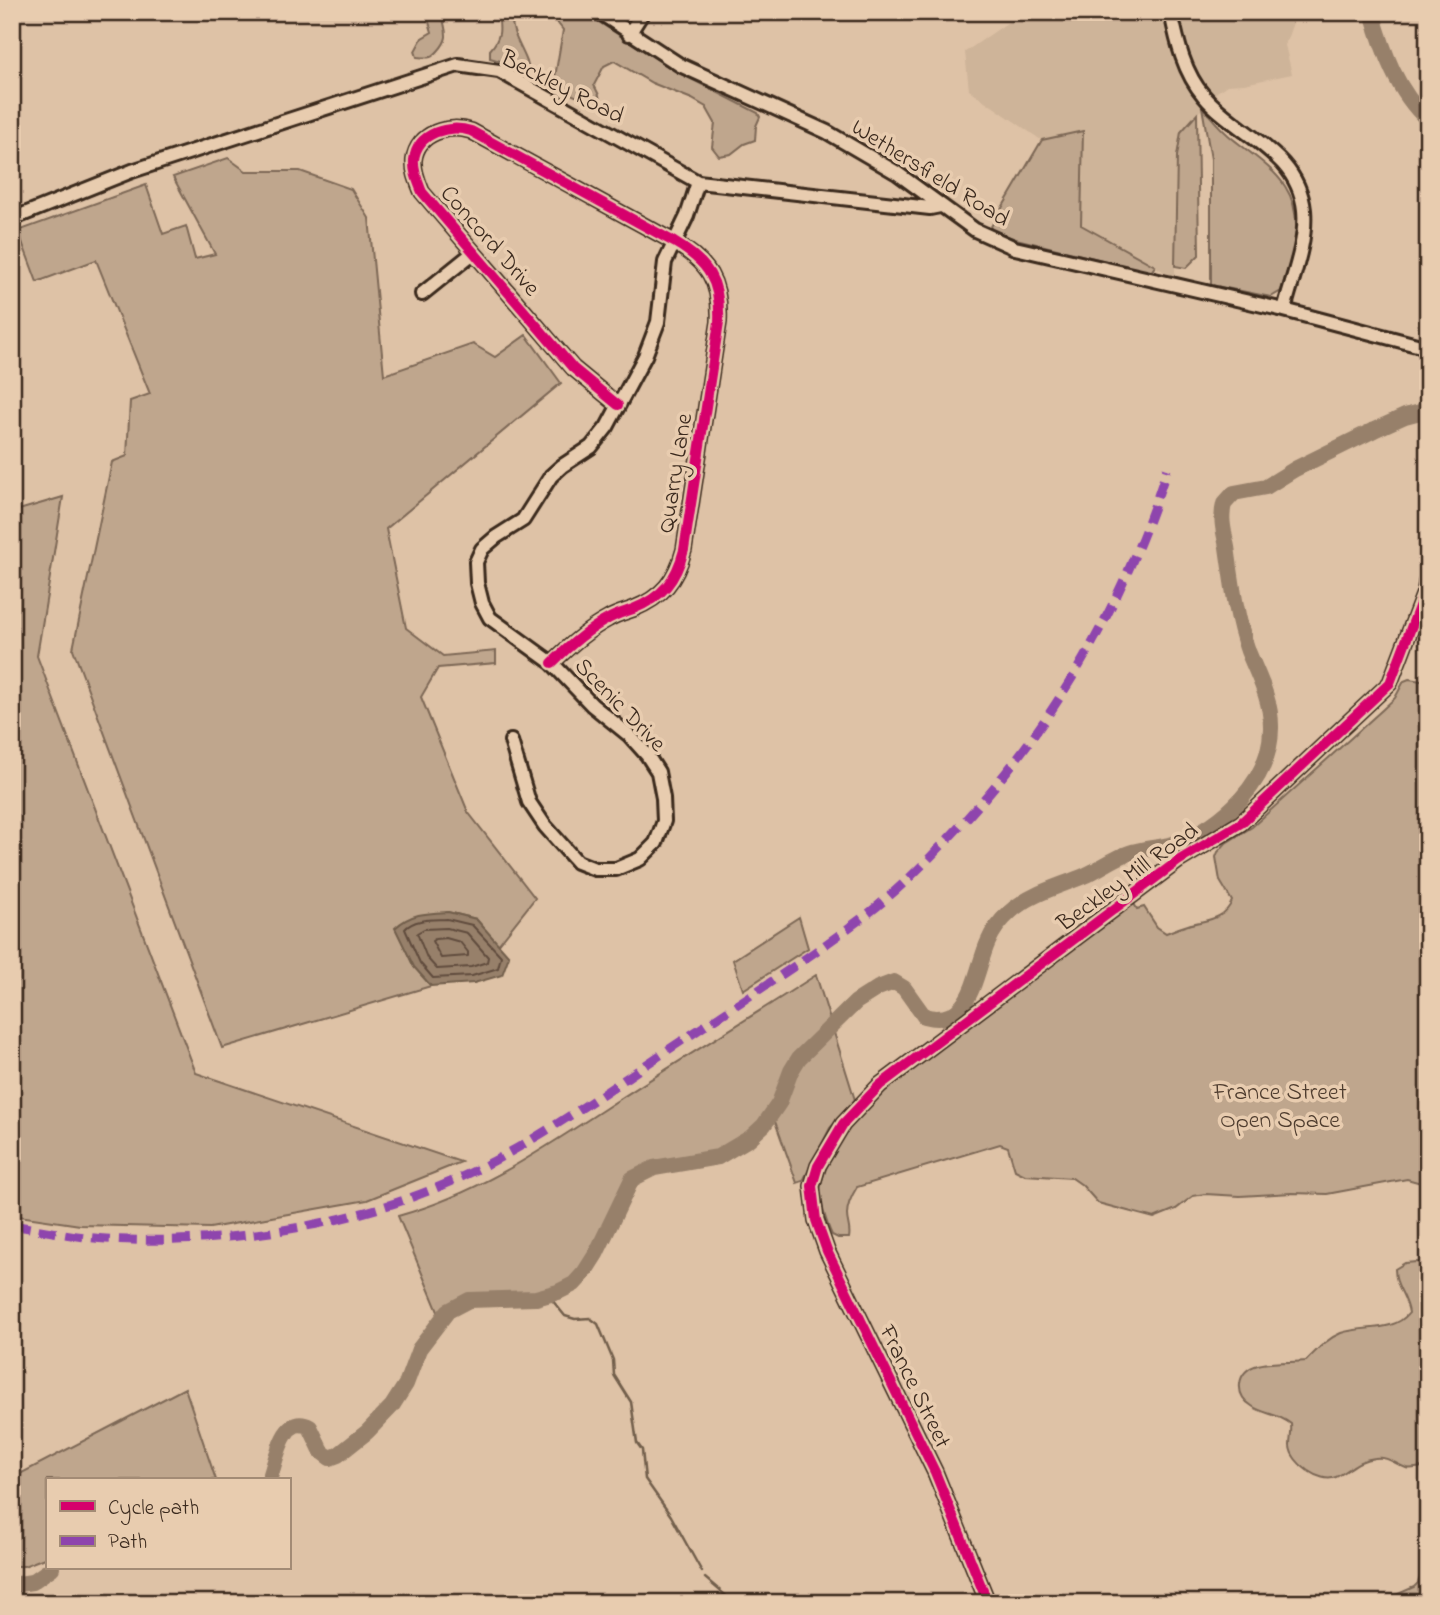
<svg xmlns="http://www.w3.org/2000/svg" width="1440" height="1615" font-family="'Indie Flower',sans-serif">
<style>
.built{fill:#ceb499}
.green{fill:#bfa68d;stroke:#7d6856;stroke-width:2}
.water{fill:#97806b;stroke:#725e4c;stroke-width:2}
.lines{fill:none;stroke-linecap:round;stroke-linejoin:round}
.shore{stroke:#604c3d;stroke-width:2}
.stream{stroke:#725e4c;stroke-width:2.5}
.river{stroke:#97806b;stroke-width:16}
.minor-casing{stroke:#3b2a1e;stroke-width:18}
.minor{stroke:#e8ccaf;stroke-width:12}
.quiet{stroke:#8e44ad;stroke-width:9;stroke-dasharray:18 9;stroke-linecap:butt}
.cycleway-casing{stroke:#e8ccaf;stroke-width:15}
.cycleway{stroke:#d6006c;stroke-width:10}
.labels{text-anchor:middle;stroke-width:7;stroke-linejoin:round;paint-order:stroke}
.street-label{font-size:24px;fill:#3b2a1e;stroke:#e8ccaf}
.park-label{font-size:24px;fill:#4f3d2f;stroke:#e8ccaf}
</style>
<rect width="100%" height="100%" fill="#dec2a6"/>
<filter id="ink" filterUnits="userSpaceOnUse"><feTurbulence type="fractalNoise" baseFrequency=".0143" numOctaves="2"/><feDisplacementMap in="SourceGraphic" scale="14" xChannelSelector="R" yChannelSelector="G"/><feConvolveMatrix kernelMatrix="1 2 1 2 8 2 1 2 1" color-interpolation-filters="sRGB"/></filter>
<g filter="url(#ink)">
<path class="built" d="M1023,12H1294L1295,17L1285,45L1292,74L1244,84L1227,85L1217,92L1181,132L1177,156L1175,278L1081,225L1083,131L1041,140L969,90L965,52Z"/>
<path class="green" d="M426,12H442C444,31 452,36 438,51C431,59 428,58 417,57L415,51L422,38L432,32Z
M498,12H513C507,35 530,55 529,74L521,73L507,63L490,58V50C502,37 500,28 498,12Z
M545,12H583L677,72L758,113L760,117L756,126L755,140L744,144L731,154L719,156L712,147L715,123L706,107L692,99L652,83L614,61L604,66L594,85L599,95L600,102C586,102 558,92 555,77L563,30L552,16Z
M1202,107C1212,118 1221,130 1233,139C1272,170 1303,186 1295,244C1292,259 1285,276 1281,291L1271,297L1211,285V159Z
M1197,114L1199,255L1186,268L1175,266L1177,156L1181,132Z
M1083,131L1081,225L1155,266L1151,272L1016,239L989,230L1042,140Z
M228,158L246,171H300L351,189L369,218L384,375L473,344L495,357L526,335L561,383L386,529L406,628L443,656L496,651V663L438,668L421,697L468,812L535,898L498,945L476,919L448,912L396,928L414,967L431,986L222,1048L73,649L112,462L127,456L130,401L150,394L96,260L37,282L18,231L146,185L163,234L186,226L195,259L215,254L173,177Z
M63,497L37,656L196,1073L461,1162L367,1200L210,1228L80,1225L12,1215V512Z
M1409,679L1428,682V1185L1407,1179L1327,1194L1292,1193L1240,1196L1205,1194L1193,1196L1176,1209L1154,1218L1098,1203L1082,1185L1072,1178L1025,1175L1015,1170L1008,1147L1000,1144L857,1187C852,1195 847,1205 847,1215C847,1223 851,1229 849,1238H838L832,1235C828,1227 818,1197 820,1189C834,1118 914,1068 967,1027C1022,984 1077,942 1132,900L1137,909L1144,907L1157,927L1166,933C1173,930 1181,927 1188,925C1205,920 1225,920 1232,901L1220,881L1216,857L1218,852L1226,843L1252,827L1382,710L1395,698L1404,681Z
M799,917L808,948L743,990L733,960Z
M816,975L855,1100L830,1128L803,1181L797,1183L772,1113C748,1147 717,1159 677,1164C662,1166 643,1168 632,1179C624,1187 622,1198 618,1208C606,1238 590,1281 558,1292C519,1306 471,1285 441,1319L398,1216C476,1195 542,1150 609,1106C678,1061 748,1019 816,975Z
M1417,1262L1428,1265V1467C1421,1466 1412,1470 1406,1468C1395,1464 1388,1456 1375,1458C1356,1460 1351,1470 1336,1477C1320,1484 1291,1463 1290,1446C1290,1439 1292,1432 1291,1424C1276,1412 1264,1415 1252,1406C1244,1401 1239,1393 1240,1384C1243,1356 1287,1364 1306,1361C1317,1350 1326,1339 1341,1333C1364,1325 1393,1333 1409,1313C1407,1296 1395,1287 1395,1269L1405,1263Z
M185,1388L216,1480H47V1557L24,1566H12V1478Z
M1428,1555V1603H1378L1414,1587L1418,1583Z"/>
<path class="water" d="M448,912L476,919L509,956L502,975L474,983L431,986L414,967L395,928C411,913 427,913 448,912Z"/>
<g class="lines">
<path class="shore" d="M447,919L472,925L501,956L498,968L472,976L433,978L420,963L405,929C415,918 433,920 447,919Z
M447,928L467,933L488,957L487,962L471,967L437,969L427,958L417,933L424,929Z
M446,938L460,942L468,952V956L441,958L432,941L435,939Z"/>
<path class="stream" d="M548,1295L565,1316L575,1319L590,1318L598,1324L613,1360L614,1375L631,1402L637,1443L642,1450L645,1479L671,1516L702,1572
M705,1578L731,1600L746,1603"/>
<path class="river" d="M1372,12C1383,51 1397,92 1428,120
M269,1480C276,1463 282,1412 310,1427L322,1452L330,1458L338,1455L367,1432L392,1406L406,1384L419,1349L448,1311L469,1300L536,1298L558,1292L574,1284L584,1273L596,1254L632,1179L654,1168L718,1157L750,1138L764,1125L779,1103L791,1071L799,1058L856,1002L878,988L894,982L904,988L924,1016C972,1030 975,970 988,942C993,930 1001,920 1010,912C1031,893 1061,886 1086,875C1101,868 1114,858 1129,853C1144,848 1161,848 1176,843C1223,825 1272,781 1271,726C1271,699 1258,676 1248,651C1236,617 1232,582 1227,547C1224,532 1220,519 1224,504L1234,493L1266,487L1295,469L1374,430L1405,416L1428,410
M12,1585L32,1582L52,1568"/>
<defs>
<path id="minor" d="M599,12L680,65L827,132L897,173L975,230L1015,248L1284,310L1428,348
M1171,12C1177,42 1184,73 1204,96C1237,135 1298,152 1304,210C1307,243 1292,278 1284,310
M629,34L643,12
M12,219L132,171L458,65L499,71L698,182L930,208L940,206
M422,294L473,253
M552,663C569,646 587,630 608,619C616,614 625,612 633,609C663,597 676,580 684,550L719,322C721,281 708,262 674,242L471,131C450,124 417,132 414,160C413,171 418,182 422,192L573,368L618,405
M511,741L529,802L545,826L577,862L595,869H616L640,859L656,843L664,821L663,798L658,772L647,755L629,735L592,705L552,663L490,618L482,603L477,583L476,562L482,549L496,537L523,520L551,476L562,466L591,447L607,427L645,356L658,322L665,262L687,216L698,182
M988,1603L935,1472L827,1251L816,1220L812,1186L818,1166L843,1124L880,1085L1178,861L1241,823L1390,683L1425,591L1428,571"/>
</defs>
<use href="#minor" class="minor-casing"/>
<use href="#minor" class="minor"/>
<path class="quiet" d="M12,1225C43,1230 75,1237 106,1239C230,1246 360,1226 472,1172C540,1139 602,1094 665,1052C734,1006 804,962 870,912C903,886 931,857 959,827C1056,722 1123,605 1167,469"/>
<defs>
<path id="cycleway" d="M552,663C569,646 587,630 608,619C616,614 625,612 633,609C663,597 676,580 684,550L719,322C721,281 708,262 674,242L471,131C450,124 417,132 414,160C413,171 418,182 422,192L573,368L618,405
M988,1603L935,1472L827,1251L816,1220L812,1186L818,1166L843,1124L880,1085L1178,861L1241,823L1390,683L1425,591L1428,571"/>
</defs>
<use href="#cycleway" class="cycleway-casing"/>
<use href="#cycleway" class="cycleway"/>
</g>
</g>
<g class="labels">
<g class="street-label">
<text transform="translate(563 86) rotate(27)" y="8">Beckley Road</text>
<text transform="translate(931 172) rotate(32)" y="8">Wethersfield Road</text>
<text transform="translate(491 240) rotate(49)" y="8">Concord Drive</text>
<text transform="translate(674 473) rotate(-81)" y="8">Quarry Lane</text>
<text transform="translate(621 704) rotate(46)" y="8">Scenic Drive</text>
<text transform="translate(1127 876) rotate(-36)" y="8">Beckley Mill Road</text>
<text transform="translate(916 1386) rotate(64)" y="8">France Street</text>
</g>
<g class="park-label">
<text x="1280" y="1099">France Street<tspan x="1280" dy="28">Open Space</tspan></text>
</g>
</g>
<rect width="1440" height="1615" fill="none" stroke="#e8ccaf" stroke-width="42"/>
<rect x="21" y="21" width="1398" height="1573" fill="none" stroke="#3b2a1e" stroke-width="2.5" filter="url(#ink)"/>
<rect x="46" y="1478" width="245" height="91" fill="#e8ccaf" stroke="#a38b75" stroke-width="2"/>
<rect x="60" y="1501" width="35" height="10" fill="#d6006c" stroke="#a38b75" stroke-width="2"/>
<text x="108" y="1514" font-size="21" fill="#3b2a1e">Cycle path</text>
<rect x="60" y="1536" width="35" height="10" fill="#8e44ad" stroke="#a38b75" stroke-width="2"/>
<text x="108" y="1548" font-size="21" fill="#3b2a1e">Path</text>
</svg>
